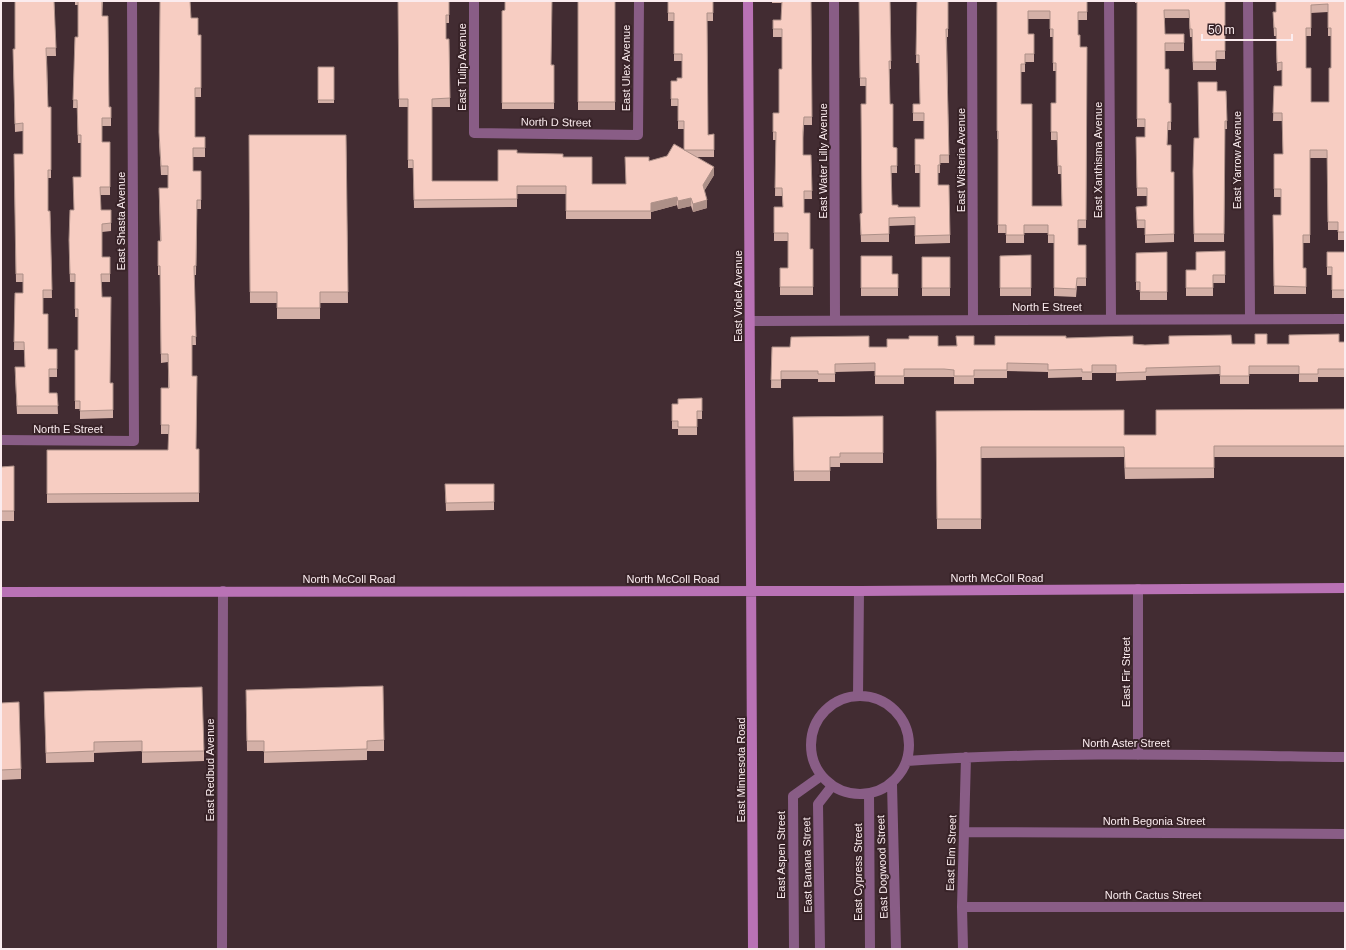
<svg xmlns="http://www.w3.org/2000/svg" width="1346" height="950" font-family="Arial,sans-serif">
<style>
.lines{fill:none;stroke-linecap:round;stroke-linejoin:round}
.street{stroke:#895d86;stroke-width:10}
.secondary{stroke:#b972b5;stroke-width:10}
.wall{fill:#d4b0a7;fill-rule:evenodd}
.shaded-wall{fill:#ad9088}
.building{fill:#f7cdc2;stroke:#ad9088;fill-rule:evenodd}
.labels{text-anchor:middle;stroke-width:4;stroke-linejoin:round;paint-order:stroke}
.street-label{font-size:11px;fill:#fbecef;stroke:#382328}
</style>
<rect width="100%" height="100%" fill="#422c32"/>
<g class="lines">
<path class="street" d="M474,1V133L638,135L639,1
M834,1L835,320
M972,1L973,320
M1109,1L1111,319
M1248,1L1250,319
M750,321L1345,319
M1,440L134,441L132,1
M858,696L859,591
M811 745a49 49 0 1 1 98 0a49 49 0 1 1-98 0Z
M1138,755V589
M907,761C1053,751 1199,755 1345,757
M892,784L896,949
M869,794L870,949
M964,832L1345,834
M962,907H1345
M222,949L223,591
M794,949L793,796L821,776
M820,949L818,804L832,786
M963,949L962,907L966,757"/>
<path class="secondary" d="M748,1L753,949
M1,592L859,591L1345,588"/>
</g>
<path class="wall" d="M54,1L56,56H47L48,107L51,135V178H48V211H50L52,298H43V314L48,349H57V377H49V393H57L58,414H17L15,375L25,367L24,350H14L15,293H23V282H16L14,154H23V131L15,132L13,49H15Z
M75,1H103L102,16L109,107H111V126H102V142H110V195H100L101,210H111V231L102,232V257H110V282H101L102,297L110,383H113V418L80,419V409H75V350H78V317H75V282H70L69,248L74,210L81,177V143H78L77,108H73L75,37H78V5H75Z
M160,1L191,18L198,35H201V97H195V137H205V157H193V171H201V209H197L196,275H194L196,345H192V376L196,449H199V502L47,503V450H168L169,434H161V388H168V362L161,363L160,275H158V241H160L159,188H168V175H161L159,141Z
M398,1H449V23H446V39H449L450,107H432V181H498L517,153L563,157L592,184H626L649,161L667,156L684,150V129H678V106H671V81H677L682,78V61H674V21H668V1H713V21H707L708,135L714,134V157H697L714,175L704,191L707,208L693,212L691,206L678,209L677,205L651,212V219H566V194H517V207L414,208L413,168H408V107H399Z
M578,1H615V110H578Z
M772,1H811L812,125H804L803,138V155H811L812,199H804V213L810,249H813V295H780V268H788V241H774V207H783L782,196H775L776,140H773V113H779L782,69V37H773V20H781L782,3H772Z
M859,1H890L891,69H889L890,104L893,147L897,148V173H891L892,205L898,207H920V173H915V139H924V121H913V104H920L919,63H916L917,1H948V37H947L949,163H940V173H938V185L950,235V243L915,244V225L889,226V242H861L860,214L862,213L866,104V86H860Z
M997,1H1087V20H1078V35L1080,47H1087L1086,228H1078V245H1086V286H1077L1076,297L1054,296V243H1048V233H1024V243H1006V233H998V139H997ZM1028,19H1050V37H1053V71H1056V103H1051V140H1057L1058,174H1061L1062,206H1032L1021,104V72H1025V62H1034V34H1028Z
M1135,1H1225V59H1216V70H1193L1192,37H1190L1189,18H1165V34H1184V51H1165V69L1169,103H1171V130H1168L1167,145L1171,172H1174V242L1145,243V228H1137L1136,207L1147,206V196H1137L1136,137H1145V127H1137V3H1135Z
M1276,1H1345V240H1338V230H1328L1327,158H1310V243H1303V268H1306V294H1274L1273,215H1281V197H1274V154H1283L1282,121H1273L1274,86H1282V70L1277,71L1276,36H1274L1273,12H1276ZM1328,12V36H1331V68L1329,102H1311L1306,68V36H1311V13Z
M502,11L552,65H554V109H502Z
M318,67H334V103H318Z
M1217,91H1226L1227,129H1225L1224,242H1194L1193,171L1199,138Z
M249,135H346L348,303H320V319H277V303H250Z
M1225,251V283H1213V296H1186V270H1196Z
M1167,252V300H1140V290H1136V253Z
M1327,252H1345V298H1332V275H1327Z
M1031,255V296H1000V256Z
M861,256L892,274H898V296H861Z
M922,257H950V296H922Z
M1066,338L1145,345L1289,344L1345,342V377H1318V382H1299V374H1249V384H1220V374L1146,376V380L1116,381V373H1092V380H1082V377L1048,378V372L1007,371V378H974V384H954V377H904V384H875V371L835,372V382H818V379H781V388H771L772,347H887L938,346L995,345Z
M702,398V419H697V435H678V429H672V404H678Z
M1345,409V457H1214V478L1125,479L1124,457L981,458V529H937L936,411L1124,435H1156Z
M883,416V463H840V467H830V481H794L793,417Z
M14,466V521H1V467Z
M445,484H494V510L446,511Z
M44,692L204,751V761L142,763V751L94,753V762L46,763Z
M246,701L384,740V751H367V760L264,763V751H247Z
M1,703L21,769V779L1,780Z"/>
<path class="shaded-wall" d="M714,167V175L703,193V185Z
M677,197V205L651,212V203Z
M691,198V206L678,209V201Z
M707,200V208L693,212V204Z"/>
<path class="building" d="M15,1H54L56,48H46L48,107H51V170H48V211H50L52,290H43V314H48V349H57V369H49V393H57L58,406H17L15,367H25L24,342H14L15,293H23V274H16L14,154H23V123L15,124L13,49H15Z
M78,1H102V16H108L109,107H111V118H102V142H110V187H100L101,210H111V223L102,224V257H110V274H101L102,297H111L110,383H113V410L80,411V401H75V350H78V309H75V274H70L69,240L70,210H74L73,177H81V135H78L77,100H73L75,37H78Z
M160,1H190L191,18H198V35H201V88H195V137H205V148H193V171H201V200H197L196,266H194L196,337L192,336V376H197L196,449H199V493L47,494V450H168L169,425H161V388H169L168,354H161L160,266H158V241H161L159,188H168V166H161L159,132Z
M398,1H449V15H446V39H449L450,98L432,99V181H498V150H517V153L563,154V157H592V184H626L625,157H649V161L667,156L674,144L714,167L703,185L707,200L693,204L691,198L678,201L677,197L651,203V211H566V186H517V199L414,200L413,160H408V99H399Z
M505,1H552L551,65H554V103H502V11L505,10Z
M578,1H615V102H578Z
M668,1H713V13H707L708,135L714,134V150H684V121H678V99H671V81H677V78H682V54H674V13H668Z
M782,1H811L812,117H804L803,132V155H811L812,191H804V213H810V249H813V287H780V268H788V233H774V207H783L782,188H775L776,132H773V113H779V69H782V29H773V20H781Z
M859,1H890L891,61H889L890,104H893V147L897,148V166H891L892,205H898V207H920V165H915V139H924V113H913V104H920L919,55H916L917,1H948V29H946L949,155H940V165H938V185H949L950,235L915,236V217L889,218V234L861,235L860,214L862,213L861,104H866V78H860Z
M997,1H1087V12H1078V35H1080V47H1087L1086,220H1078V245H1086V278H1077L1076,289L1054,288V235H1048V225H1024V235H1006V225H998V131H997ZM1028,11H1050V29H1053V63H1056V103H1051V132H1057L1058,166H1061L1062,206H1032V104H1021V64H1025V54H1034V34H1028Z
M1137,1H1225V51H1216V62H1193L1192,29H1190L1189,10H1164L1165,34H1184V43H1165V69H1169V103H1171V122H1168L1167,145H1171V172H1174V234L1145,235V220H1137L1136,207L1147,206V188H1137L1136,137H1145V119H1137Z
M1276,1H1345V232H1338V222H1328L1327,150H1310V235H1303V268H1306V287L1274,286L1273,215H1281V189H1274V154H1283L1282,113H1273L1274,86H1282V62L1277,63L1276,28H1274L1273,12H1276ZM1328,4V28H1331V68H1329V102H1311V68H1306V28H1311V5Z
M318,67H334V100H318Z
M1198,82H1217V91H1226L1227,121H1225L1224,234H1194L1193,171L1194,138H1199Z
M249,135H346L348,292H320V308H277V292H250Z
M1225,251V275H1213V288H1186V270H1196V252Z
M1167,252V292H1140V282H1136V253Z
M1327,252H1345V290H1332V267H1327Z
M1031,255V288H1000V256Z
M861,256H892V274H898V288H861Z
M922,257H950V288H922Z
M1255,334H1267V344H1289V335L1339,334V342H1345V369H1318V374H1299V366H1249V376H1220V366L1146,368V372L1116,373V365H1092V372H1082V369L1048,370V364L1007,363V370H974V376H954V370L944,369H904V376H875V363L835,364V374H818V371H781V380H771L772,347H790L791,337L869,336V347H887V339H909V336H938V346H957L956,336H974V345H995V336H1066V338L1133,336V344L1145,345L1169,344V336L1231,335L1232,344H1255Z
M702,398V411H697V427H678V421H672V404H678V399Z
M1345,409V446H1214V468H1125L1124,447H981V519H937L936,411L1124,410V435H1156V410Z
M883,416V453H840V457H830V471H794L793,417Z
M14,466V511H1V467Z
M445,484H494V502L446,503Z
M383,686L384,740L367,741V749L264,752V741H247L246,690Z
M202,687L204,751L142,752V741L94,742V751L46,753L44,692Z
M19,702L21,769L1,770V703Z"/>
<g class="labels">
<g class="street-label">
<text transform="translate(462 67) rotate(-90)" y="4">East Tulip Avenue</text>
<text transform="translate(626 68) rotate(-90)" y="4">East Ulex Avenue</text>
<text transform="translate(556 122) rotate(1)" y="4">North D Street</text>
<text transform="translate(961 160) rotate(-90)" y="4">East Wisteria Avenue</text>
<text transform="translate(1098 160) rotate(-90)" y="4">East Xanthisma Avenue</text>
<text transform="translate(1237 160) rotate(-90)" y="4">East Yarrow Avenue</text>
<text transform="translate(823 161) rotate(-90)" y="4">East Water Lilly Avenue</text>
<text transform="translate(121 221) rotate(-90)" y="4">East Shasta Avenue</text>
<text transform="translate(738 296) rotate(-90)" y="4">East Violet Avenue</text>
<text x="1047" y="311">North E Street</text>
<text x="68" y="433">North E Street</text>
<text x="997" y="582">North McColl Road</text>
<text x="349" y="583">North McColl Road</text>
<text x="673" y="583">North McColl Road</text>
<text transform="translate(1126 672) rotate(-90)" y="4">East Fir Street</text>
<text x="1126" y="747">North Aster Street</text>
<text transform="translate(210 770) rotate(-90)" y="4">East Redbud Avenue</text>
<text transform="translate(741 770) rotate(-90)" y="4">East Minnesota Road</text>
<text x="1154" y="825">North Begonia Street</text>
<text transform="translate(951 853) rotate(-88)" y="4">East Elm Street</text>
<text transform="translate(781 855) rotate(-90)" y="4">East Aspen Street</text>
<text transform="translate(807 865) rotate(-91)" y="4">East Banana Street</text>
<text transform="translate(882 867) rotate(-92)" y="4">East Dogwood Street</text>
<text transform="translate(858 872) rotate(-90)" y="4">East Cypress Street</text>
<text x="1153" y="899">North Cactus Street</text>
</g>
</g>
<rect width="1346" height="950" fill="none" stroke="#fbecef" stroke-width="4"/>
<path d="M1202 34v6h90v-6" fill="none" stroke="#fbecef" stroke-width="2"/>
<text x="1208" y="34" font-size="12" fill="#fbecef" stroke="#382328" stroke-width="3" paint-order="stroke">50 m</text>
</svg>
